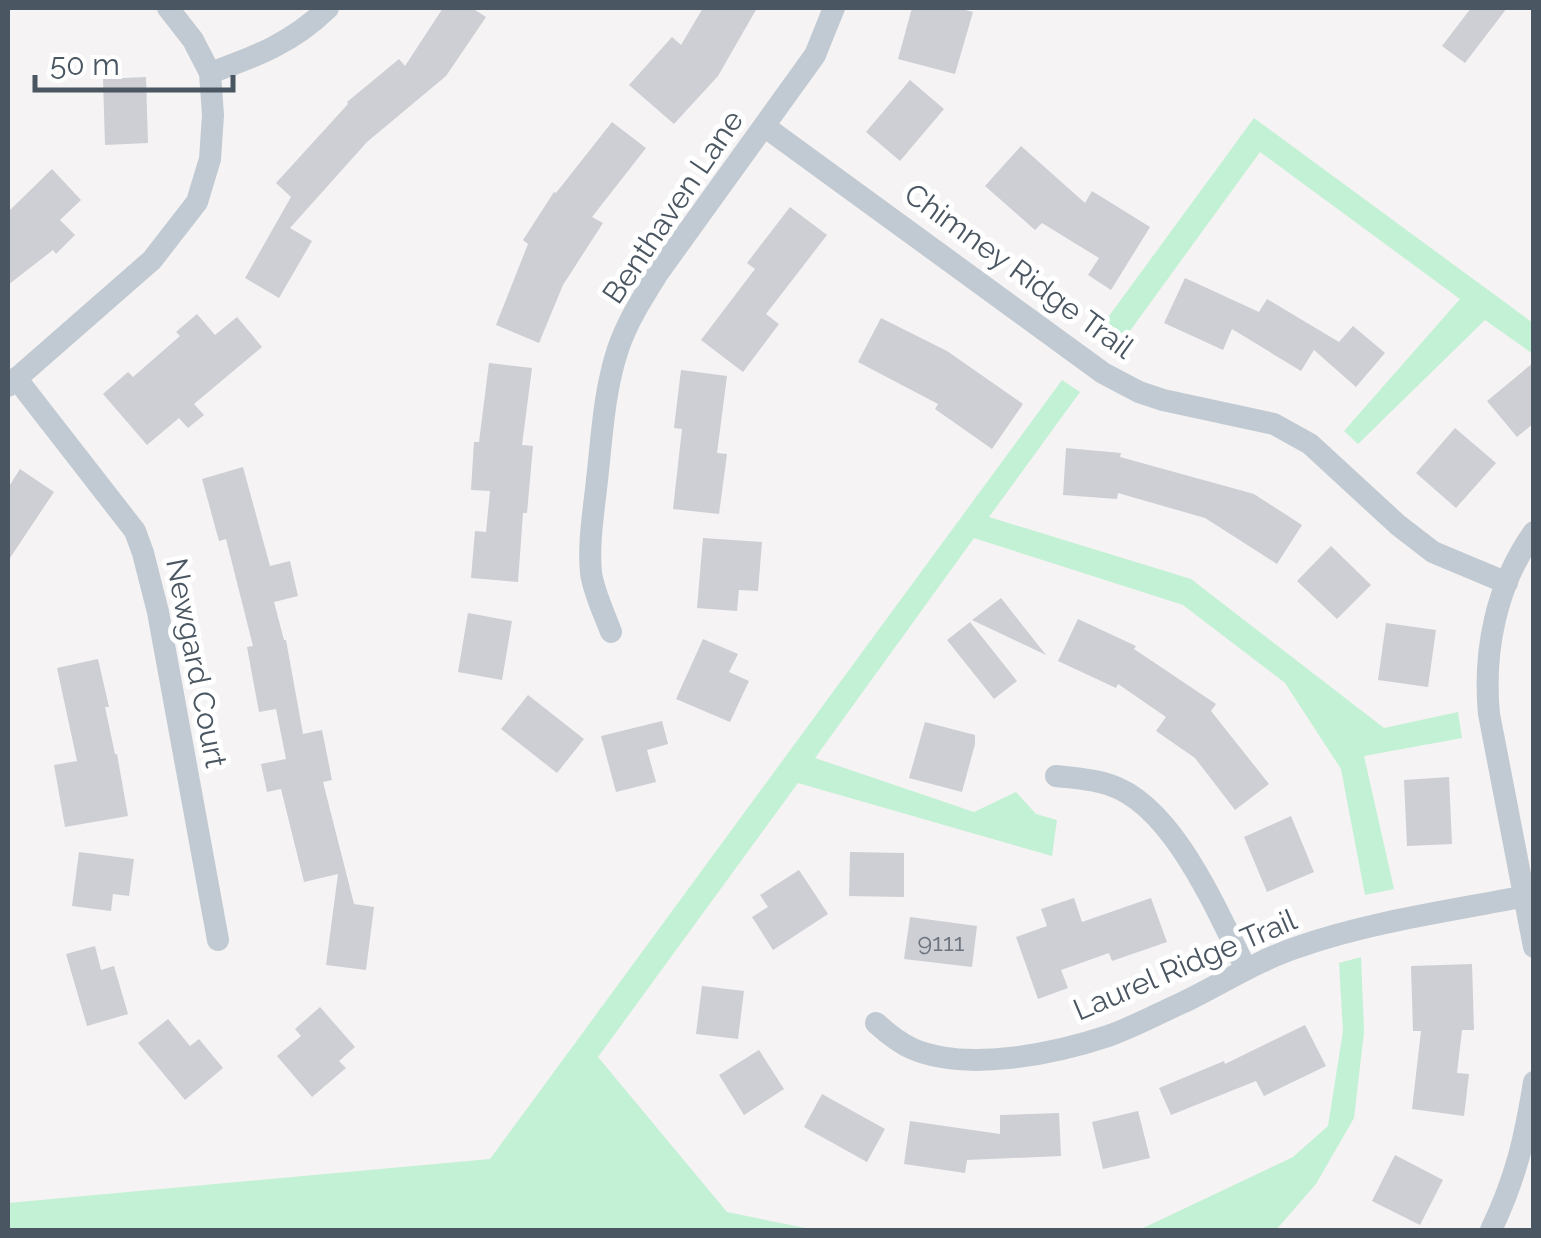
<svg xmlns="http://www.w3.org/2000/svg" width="1541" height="1238" font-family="Raleway,sans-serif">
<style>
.green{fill:#c3f1d5}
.building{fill:#cdcfd5}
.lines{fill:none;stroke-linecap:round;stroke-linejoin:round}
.minor{stroke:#c1cad2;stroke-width:22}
.labels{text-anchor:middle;stroke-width:10;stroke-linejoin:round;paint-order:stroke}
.number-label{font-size:25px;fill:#6b747e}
.street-label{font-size:30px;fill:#4a5661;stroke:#fff}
</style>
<rect width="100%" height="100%" fill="#f5f3f3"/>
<path class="green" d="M1254,118L1533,323V354L1485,320L1358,444L1344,431L1460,299L1260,152L1119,346L1098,331Z
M1062,380L1080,392L989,517L1191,579L1384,728L1458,712L1462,738L1364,756L1394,889L1365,895L1341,769L1285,683L1183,605L974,538L815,758L974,812L1016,792L1036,814L1057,820L1052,856L798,783L598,1057L727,1212L815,1230H8V1203L490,1159Z
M1361,957L1364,1032L1354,1118L1316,1184L1276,1230H1139L1293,1157L1328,1126L1343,1031L1339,963Z"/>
<path class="building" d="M443,8H472L486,17L446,76L367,142L290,228L312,241L279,298L245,278L291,197L276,183L348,104L347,102L399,59L405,66Z
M703,8H757L718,76L674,124L629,85L672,37L681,45Z
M912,8H958L973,12L955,74L898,59Z
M1471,8H1507L1465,63L1442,46Z
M146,77L148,143L105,145L103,79Z
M910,80L944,109L900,161L866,132Z
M612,122L646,148L592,217L603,223L563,285L539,343L496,325L528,244L523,240L554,192L556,193Z
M1021,146L1085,203L1092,191L1150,227L1111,290L1088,275L1099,258L1042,223L1035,230L985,186Z
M52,169L81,200L60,220L75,235L56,254L53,250L8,285V212Z
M790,207L827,235L766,314L779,324L743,372L701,340L755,269L747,263Z
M1185,278L1259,312L1267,299L1339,342L1353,326L1385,353L1356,387L1314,350L1301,371L1232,329L1223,350L1164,323Z
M197,314L215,335L237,317L262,347L194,404L204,415L188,428L179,418L147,445L103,394L128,372L133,377L180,336L176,332Z
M881,318L947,351L1023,404L992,449L935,409L938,404L858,362Z
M1534,362V423L1517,437L1487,401Z
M489,363L532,368L522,445L533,446L527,513H523L518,582L471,578L475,531L486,532L490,491L471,490L474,442H479Z
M681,370L727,376L717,453L727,454L719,514L673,509L682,429L674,428Z
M1455,428L1496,463L1456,508L1416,473Z
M1066,448L1121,453L1120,457L1254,494L1302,525L1277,564L1205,518L1118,493L1117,499L1063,495Z
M243,467L270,566L290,561L298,596L274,602L284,640H286L303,734L322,730L332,780L323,782L354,904L374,907L366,970L326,965L338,874L304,882L281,789L267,792L261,764L286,759L276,709L259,712L247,647L253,646L226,539L219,541L202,479Z
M20,469L54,492L8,561V488Z
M703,538L762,542L758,591L739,590L737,611L697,608Z
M1331,546L1371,585L1337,619L1297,581Z
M1001,598L1046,655L972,620Z
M468,613L512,621L502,680L458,672Z
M1078,619L1136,646L1134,649L1216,704L1211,711L1269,784L1235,810L1195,758L1156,731L1166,717L1118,684L1116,688L1058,661Z
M970,622L1017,681L994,699L947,640Z
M1386,623L1436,630L1428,687L1378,680Z
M703,639L738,654L729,672L749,681L730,722L676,699Z
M98,659L109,707H105L115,754H117L128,816L65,827L54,765L77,761L57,668Z
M528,695L584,739L557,773L501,729Z
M662,721L668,744L647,750L656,782L616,792L601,736Z
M925,722L975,735V744L962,792L909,778Z
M1449,777L1452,844L1407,846L1404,780Z
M1291,816L1314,872L1267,892L1244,837Z
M79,852L134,859L129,896L113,894L111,911L72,906Z
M850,852L904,853V897L849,896Z
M799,870L828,914L773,950L752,917L768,907L760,895Z
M1074,898L1082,922L1151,898L1167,942L1112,961L1109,953L1061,970L1068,988L1038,999L1016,937L1047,926L1041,909Z
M910,917L977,926L972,967L904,959Z
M95,946L101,970L114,966L128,1014L87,1026L66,954Z
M1472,964L1474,1030H1462L1457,1073L1469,1074L1464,1116L1412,1109L1421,1031H1413L1411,966Z
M702,986L744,991L738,1039L696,1034Z
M320,1007L355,1047L339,1061L346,1068L312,1097L277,1056L301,1036L295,1029Z
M168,1019L190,1046L199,1039L223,1068L185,1100L138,1043Z
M1305,1025L1326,1066L1264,1096L1256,1081L1171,1115L1159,1088L1224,1061L1225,1064Z
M759,1050L784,1089L744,1115L719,1075Z
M822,1094L885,1129L867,1162L804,1127Z
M1138,1111L1150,1158L1103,1169L1092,1122Z
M1059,1113L1061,1156L967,1160L965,1173L904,1164L910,1121L1000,1134V1115Z
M1395,1155L1443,1180L1420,1225L1372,1201Z"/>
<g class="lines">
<path class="minor" d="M210,73C257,56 292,43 328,8
M764,126L1103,373L1139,392L1163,400L1274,424L1310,444L1398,525L1433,552L1507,583
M16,378L135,531L143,553L158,612L218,940
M8,386L152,260L197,202L210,159L213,115L210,73L193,40L168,8
M1534,532C1496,585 1483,651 1489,714L1534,947
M611,632C604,613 594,593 591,573C588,543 594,509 597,480C602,436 604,391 618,349C627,322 643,297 658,273L815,55L834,8
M1056,776C1073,778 1094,779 1110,785C1174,806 1217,912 1246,969
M876,1023C887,1033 899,1043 913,1049C967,1072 1054,1054 1108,1036C1134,1027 1159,1013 1184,1002C1223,983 1260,959 1301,946C1373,921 1451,911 1525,896
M1491,1230C1516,1178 1525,1138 1534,1082"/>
</g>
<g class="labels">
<g class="number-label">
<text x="941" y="951">9111</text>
</g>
<g class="street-label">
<text transform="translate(673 207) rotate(-56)" y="10">Benthaven Lane</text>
<text transform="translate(1019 271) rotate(36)" y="10">Chimney Ridge Trail</text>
<text transform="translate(196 663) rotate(79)" y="10">Newgard Court</text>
<text transform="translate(1185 965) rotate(-23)" y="10">Laurel Ridge Trail</text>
</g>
</g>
<rect width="1541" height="1238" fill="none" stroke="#4a5661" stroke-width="20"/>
<path d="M35 75v15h198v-15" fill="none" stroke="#4a5661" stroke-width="5"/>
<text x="50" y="75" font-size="30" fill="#4a5661" stroke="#ffffff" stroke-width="8" paint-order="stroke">50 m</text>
</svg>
